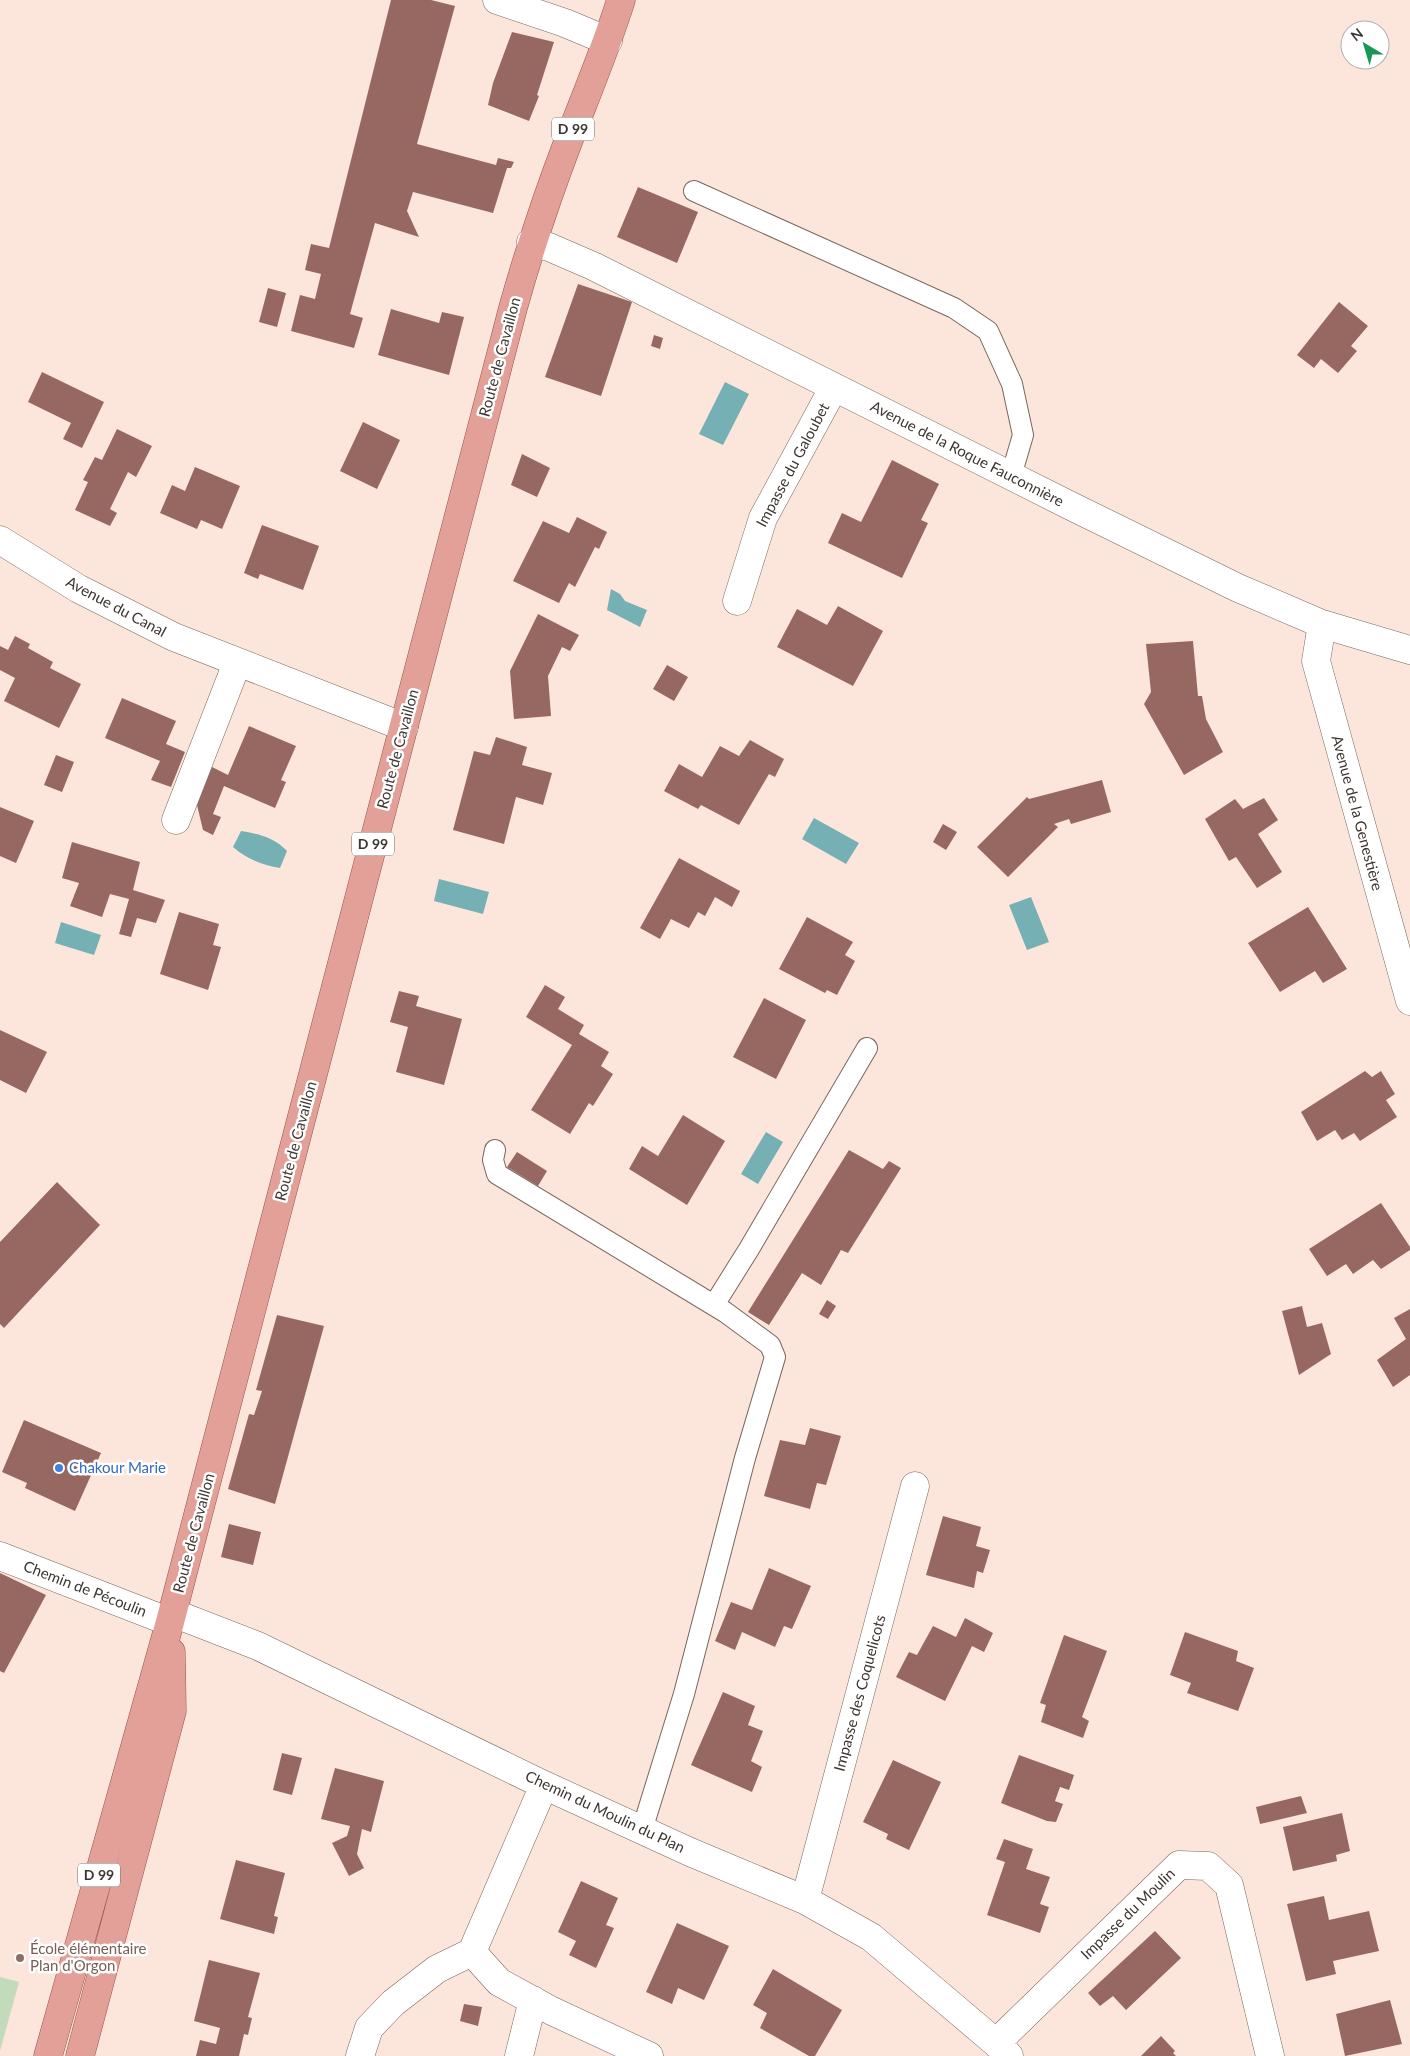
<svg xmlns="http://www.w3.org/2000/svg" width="1410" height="2056" font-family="Lato,sans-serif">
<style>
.green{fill:#c1dbbb}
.water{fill:#75b0b4}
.building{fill:#976861}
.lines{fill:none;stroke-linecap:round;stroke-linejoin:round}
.lane-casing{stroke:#79665e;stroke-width:22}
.street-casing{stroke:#79665e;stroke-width:29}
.secondary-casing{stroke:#79665e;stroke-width:29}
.primary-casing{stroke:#9b5248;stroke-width:29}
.lane{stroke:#fff;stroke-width:20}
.street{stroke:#fff;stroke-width:28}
.secondary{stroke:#fff;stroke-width:28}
.primary{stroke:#e2a098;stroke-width:28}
.shop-dot{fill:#3f7fe0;stroke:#fff;stroke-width:2}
.education-dot{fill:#8d6e63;stroke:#fff;stroke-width:2}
.labels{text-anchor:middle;stroke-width:5;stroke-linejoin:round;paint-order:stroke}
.shield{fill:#fff;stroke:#77726f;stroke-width:1}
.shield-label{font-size:14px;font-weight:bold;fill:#3d3531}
.street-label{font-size:15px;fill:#3d3531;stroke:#fff}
.shop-label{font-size:15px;fill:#366cbe;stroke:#fff;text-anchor:start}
.education-label{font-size:15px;fill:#785e54;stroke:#fff;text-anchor:start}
</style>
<rect width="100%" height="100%" fill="#fce6dc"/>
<path class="green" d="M0,1977L19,1982L0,2051Z"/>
<path class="water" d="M725,382L749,394L723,445L699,434Z
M611,589L620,594L625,601L647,610L640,627L607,610Z
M814,818L859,843L846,864L802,839Z
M241,831C259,834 274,837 287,851L280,868C262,865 247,859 233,847Z
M439,879L489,892L483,914L434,901Z
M1031,897L1049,942L1027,950L1009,905Z
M61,922L101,935L94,955L55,943Z
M766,1132L783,1142L758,1184L741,1174Z"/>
<path class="building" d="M391,0H431L455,6L417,144L496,165L498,158L514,162L511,168H507L493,213L413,192L407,211L419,237L375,223L350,314L363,318L354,348L291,331L300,295L315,299L321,274L305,270L311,244L329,248Z
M512,32L554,42L537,95L539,96L529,121L488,105L493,83Z
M638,187L698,212L677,263L617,237Z
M578,284L632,302L601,396L545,377Z
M268,288L286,293L277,327L259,322Z
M1339,302L1368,326L1351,346L1357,351L1338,373L1321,359L1314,368L1297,355Z
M391,309L439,323L442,312L464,317L449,375L378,355Z
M654,335L663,338L660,349L651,346Z
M42,372L104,402L82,448L63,439L71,423L28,402Z
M363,422L400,440L377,489L340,471Z
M117,429L152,446L136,477L128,472L110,509L117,513L110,526L75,510L88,482L83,480L95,457L102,460Z
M522,454L550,468L537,497L511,485Z
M892,460L939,484L921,520L928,523L902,578L828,543L842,513L861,522Z
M195,467L240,486L222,529L201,520L197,529L160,513L172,485L185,491Z
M577,517L607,532L599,549L595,547L575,587L569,583L559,603L513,581L543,521L569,533Z
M262,525L319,546L303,590L260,574L258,579L244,573Z
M838,606L883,631L853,686L777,647L797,609L827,625Z
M538,614L579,635L570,651L562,647L548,676L551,716L514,719L510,671Z
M15,636L30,644L28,648L53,662L50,668L81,684L59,728L4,701L15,678L0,670V646L8,650Z
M1193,641L1198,696H1202L1206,719L1223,752L1184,775L1144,704L1151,692L1146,644Z
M667,665L688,677L674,701L653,689Z
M122,698L176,721L166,744L185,752L171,787L151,780L160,761L105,738Z
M249,726L296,746L281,780L286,782L275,808L224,786L213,814L221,817L213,835L203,830L197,805L212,767L228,775Z
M496,737L527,747L522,765L552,773L543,805L516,797L504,844L453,830L474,751L490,755Z
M750,740L784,759L775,777L769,774L739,825L701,805L698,809L664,791L679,764L702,777L720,746L739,756Z
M56,755L74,762L62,792L44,785Z
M1102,780L1111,812L1071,824L1069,819L1054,824L1058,827L1008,877L977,847L1027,797L1029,799Z
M1264,798L1278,820L1258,834L1282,872L1257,888L1236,857L1229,861L1205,819L1235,799L1243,809Z
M0,807L34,821L16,863L0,856Z
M943,824L957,832L946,850L933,842Z
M72,842L140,862L133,890L165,900L156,923L137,918L131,937L119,934L129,899L110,894L102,917L70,906L79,883L62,878Z
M679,858L740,891L732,907L715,897L705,916L698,912L689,928L671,919L660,939L640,928Z
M1308,907L1347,969L1323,983L1315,971L1280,992L1248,943Z
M179,912L219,924L213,945L221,947L208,990L160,974Z
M807,917L853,942L845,955L855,961L837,995L827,990L825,993L779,969Z
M545,985L565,997L558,1009L584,1025L579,1034L609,1052L601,1066L613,1074L593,1106L589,1103L570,1134L531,1110L572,1045L526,1017Z
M399,991L419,996L416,1006L462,1019L444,1085L396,1072L408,1027L390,1022Z
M764,998L806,1020L776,1079L733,1057Z
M0,1030L47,1052L26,1093L0,1080Z
M1365,1071L1372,1077L1381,1071L1395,1094L1386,1100L1397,1117L1360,1141L1354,1133L1342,1140L1335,1130L1317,1141L1301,1112Z
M683,1115L725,1141L687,1205L629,1169L642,1146L658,1156Z
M849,1150L883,1169L889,1161L901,1168L848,1253L841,1250L821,1285L802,1273L769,1325L748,1312Z
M517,1152L547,1171L538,1186L507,1167Z
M57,1182L100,1225L4,1328L0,1324V1242Z
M1381,1203L1410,1247V1250L1381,1269L1373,1260L1353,1274L1346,1264L1327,1276L1309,1249Z
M827,1300L836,1306L828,1319L819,1314Z
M1302,1306L1307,1327L1322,1323L1331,1354L1299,1375L1282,1311Z
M1410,1309V1375L1393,1387L1377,1360L1406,1339L1394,1318Z
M277,1315L324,1326L275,1504L228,1489L249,1414L254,1415L262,1391L256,1390Z
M24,1420L101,1453L75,1511L25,1488L27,1483L2,1472Z
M810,1428L841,1436L826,1485L817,1483L810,1509L764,1496L780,1440L805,1445Z
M943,1516L981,1527L976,1546L990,1550L983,1573L977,1571L974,1588L926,1575Z
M229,1524L261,1532L253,1565L221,1557Z
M769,1568L811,1586L792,1629L784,1626L775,1647L742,1632L735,1650L715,1641L731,1602L752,1610Z
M0,1573L46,1595L4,1673L0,1671Z
M965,1618L993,1633L984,1652L972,1646L945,1701L896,1677L909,1652L917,1655L933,1626L956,1637Z
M1185,1632L1238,1651L1236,1661L1254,1668L1238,1711L1187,1693L1191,1683L1170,1675Z
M1064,1635L1107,1651L1082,1717L1089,1721L1083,1738L1041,1722L1046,1705L1040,1703Z
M723,1692L755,1706L748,1725L763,1731L751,1761L762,1767L752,1792L691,1765Z
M282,1753L302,1758L292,1795L273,1790Z
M1019,1755L1074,1775L1069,1790L1060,1787L1055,1801L1063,1804L1056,1822L1047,1821L1001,1803Z
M893,1760L941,1782L909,1850L886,1839L888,1834L863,1822Z
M335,1768L384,1781L371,1832L362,1829L357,1854L364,1868L349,1876L332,1843L347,1836L350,1826L321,1819Z
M1301,1796L1307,1813L1260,1824L1256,1807Z
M1342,1813L1350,1851L1336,1855L1337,1861L1293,1871L1283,1827Z
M1004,1839L1033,1849L1026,1869L1050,1877L1040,1904L1049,1907L1040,1933L987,1915L1005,1862L996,1859Z
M236,1860L285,1873L274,1916L278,1917L274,1934L220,1919Z
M581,1881L618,1898L606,1925L614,1928L596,1968L569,1955L576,1941L558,1932Z
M1324,1896L1329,1920L1369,1911L1379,1951L1333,1961L1336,1974L1306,1981L1287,1904Z
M677,1923L729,1946L704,2000L678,1988L672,2004L646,1992Z
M1155,1931L1181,1958L1126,2010L1113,1996L1100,2006L1088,1993Z
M209,1960L260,1973L248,2017L252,2018L248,2035L244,2034L239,2056H196L200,2040L216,2044L220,2028L194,2021Z
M773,1969L842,2010L815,2056H809L760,2028L767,2013L753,2005Z
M1390,2000L1402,2044L1345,2056L1336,2014Z
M464,2004L482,2007L478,2026L460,2021Z
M1161,2036L1175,2051L1173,2053L1176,2056H1141Z"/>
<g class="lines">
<defs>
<path id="lane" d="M694,191L954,308L988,331L1012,384L1023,435L1011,476
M495,1150L493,1160L497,1174L725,1312L770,1345L775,1357L745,1458L684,1694L642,1830
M714,1305L749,1249L867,1048"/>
<path id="street" d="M531,242L549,247L593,266L1073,507L1238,588L1322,624L1410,650
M0,540L79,589L174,637L404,727
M737,601L763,518L834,387
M1322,624L1316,661L1410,1001
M176,820L237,663
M0,1556L170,1622
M173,1613L258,1646L544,1785L690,1852L805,1900L871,1937L996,2043L1009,2056
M544,1785L472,1952L499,1982L552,2011L649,2056
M805,1900L915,1486
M996,2043L1179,1865L1208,1866L1229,1885L1270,2056
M360,2056L369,2028L393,2003L437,1969L472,1952
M519,2056L533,2000"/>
<path id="secondary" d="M497,0L565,23L608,41"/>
<path id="primary" d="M48,2056L170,1622L513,308C529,251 547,197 568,142C586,95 606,48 621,0
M80,2056L172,1711L171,1652"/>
</defs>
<use href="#lane" class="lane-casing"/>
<use href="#street" class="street-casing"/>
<use href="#secondary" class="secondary-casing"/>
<use href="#primary" class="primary-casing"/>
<use href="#lane" class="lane"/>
<use href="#street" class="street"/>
<use href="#secondary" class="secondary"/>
<use href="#primary" class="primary"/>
</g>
<circle class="shop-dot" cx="59" cy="1468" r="5"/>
<circle class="education-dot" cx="20" cy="1958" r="5"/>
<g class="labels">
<g class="shield">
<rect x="552" y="117.5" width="42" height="23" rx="4"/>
<rect x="352" y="832.5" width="42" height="23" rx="4"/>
<rect x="78" y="1863.5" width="42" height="23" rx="4"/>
</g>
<g class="shield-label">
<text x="573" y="134">D 99</text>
<text x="373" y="849">D 99</text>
<text x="99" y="1880">D 99</text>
</g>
<g class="street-label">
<text transform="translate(500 357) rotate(-75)" y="5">Route de Cavaillon</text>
<text transform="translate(967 454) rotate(27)" y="5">Avenue de la Roque Fauconnière</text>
<text transform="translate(793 465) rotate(-62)" y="5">Impasse du Galoubet</text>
<text transform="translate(116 607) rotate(28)" y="5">Avenue du Canal</text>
<text transform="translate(398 749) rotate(-75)" y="5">Route de Cavaillon</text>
<text transform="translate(1357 813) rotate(75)" y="5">Avenue de la Genestière</text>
<text transform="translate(296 1141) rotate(-75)" y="5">Route de Cavaillon</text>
<text transform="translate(194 1533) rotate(-75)" y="5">Route de Cavaillon</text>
<text transform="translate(85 1589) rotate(21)" y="5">Chemin de Pécoulin</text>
<text transform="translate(860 1693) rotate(-75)" y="5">Impasse des Coquelicots</text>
<text transform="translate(605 1812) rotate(25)" y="5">Chemin du Moulin du Plan</text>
<text transform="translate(1128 1914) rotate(-44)" y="5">Impasse du Moulin</text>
</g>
<g class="shop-label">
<text x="69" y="1473">Chakour Marie</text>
</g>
<g class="education-label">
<text x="30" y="1954">École élémentaire<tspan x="30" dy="17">Plan d'Orgon</tspan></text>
</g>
</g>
<g transform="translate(1365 45) rotate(322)"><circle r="24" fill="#ffffff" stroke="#b1aead"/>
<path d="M0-4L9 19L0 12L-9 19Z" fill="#179654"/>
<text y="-8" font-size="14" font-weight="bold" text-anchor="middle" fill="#3d3531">N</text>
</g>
</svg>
